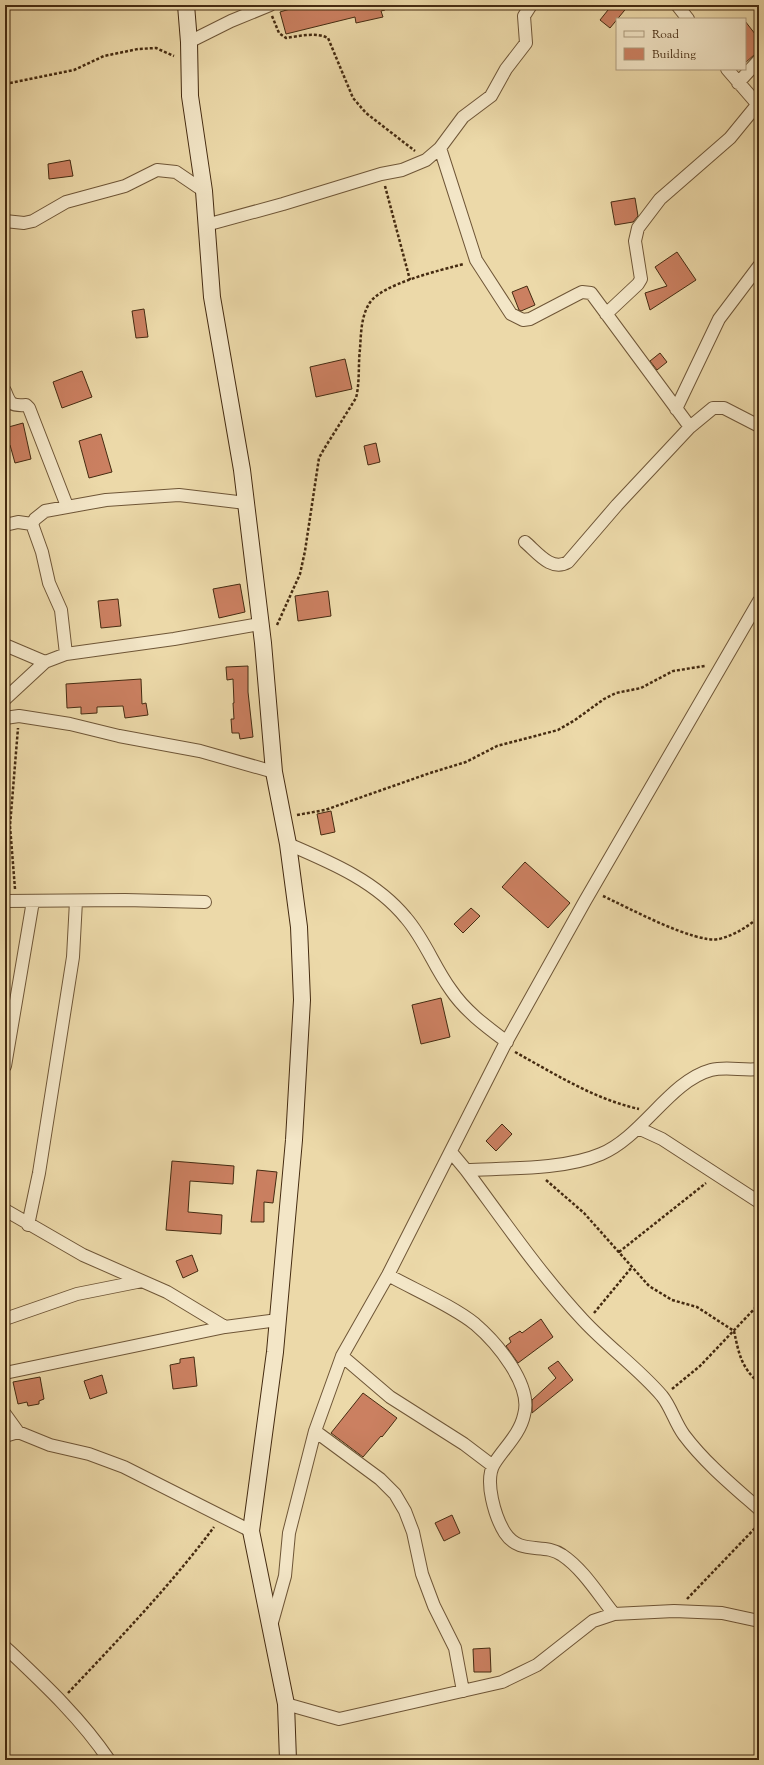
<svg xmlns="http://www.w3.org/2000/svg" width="764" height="1765" font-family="'Sorts Mill Goudy',serif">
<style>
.building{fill:#cb8061;stroke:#452b11}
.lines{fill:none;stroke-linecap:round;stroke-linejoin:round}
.street-casing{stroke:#6f5637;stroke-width:14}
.secondary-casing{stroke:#452b11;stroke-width:18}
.path{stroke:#452b11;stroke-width:2.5;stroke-dasharray:3 2;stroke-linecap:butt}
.street{stroke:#f3e6c7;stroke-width:12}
.secondary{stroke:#f3e6c7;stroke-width:16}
</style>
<rect width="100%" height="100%" fill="#ecd9a9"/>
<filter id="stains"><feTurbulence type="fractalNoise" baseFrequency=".005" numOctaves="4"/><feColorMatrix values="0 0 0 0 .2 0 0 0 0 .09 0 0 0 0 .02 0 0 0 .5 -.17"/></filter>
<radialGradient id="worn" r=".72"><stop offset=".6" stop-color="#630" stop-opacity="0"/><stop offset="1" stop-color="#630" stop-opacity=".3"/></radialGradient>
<path class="building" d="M303,5H385V10L381,11L383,17L356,23L355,17L286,34L280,12Z
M612,5H629L610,28L600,20Z
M745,21L759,39V52L754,55L745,63Z
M70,160L73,176L49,179L48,164Z
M635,198L638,216L633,222L615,225L611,202Z
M677,252L696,280L650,310L645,293L667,286L655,267Z
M527,286L535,305L521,311L519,310L512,292Z
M144,309L148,337L136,338L132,311Z
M660,353L667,362L657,370L650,361Z
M345,359L352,389L316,397L310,367Z
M82,371L92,397L62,408L53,382Z
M23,423L31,459L15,463L10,445L7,446L5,438V428Z
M101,434L112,472L89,478L79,441Z
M376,443L380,462L368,465L364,446Z
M240,584L245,612L219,618L213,589Z
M328,591L331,616L298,621L295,596Z
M118,599L121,626L101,628L98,601Z
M248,666V692L253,737L240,739L239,733H232L231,719H234L233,703H234L233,679L227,680L226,667Z
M141,679L142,704L146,703L148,715L125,718L123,706L97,707V713L81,714V707L67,708L66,684Z
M331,811L335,832L321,835L317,814Z
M525,862L570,903L548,928L502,887Z
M471,908L480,916L463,933L454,924Z
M441,998L450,1037L421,1044L412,1005Z
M502,1124L512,1134L496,1151L486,1141Z
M172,1161L234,1166L233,1184L190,1181L188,1212L222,1215L221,1234L166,1230Z
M257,1170L277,1172L273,1203L264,1202V1222H251Z
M192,1255L198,1271L183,1278L176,1261Z
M541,1319L553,1337L518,1363L506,1346L511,1342L509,1338L520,1331L522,1333Z
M194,1357L197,1386L173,1389L170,1365L180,1363V1359Z
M558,1361L573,1380L532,1413V1400L556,1378L548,1368Z
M102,1375L107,1393L90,1399L84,1381Z
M40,1377L44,1399L39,1401V1404L28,1406L27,1402L18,1404L13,1382Z
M363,1393L397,1418L382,1437L381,1436L363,1457L331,1433Z
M452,1515L460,1533L444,1541L435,1523Z
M490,1648L491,1672H474L473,1649Z"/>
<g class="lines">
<defs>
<path id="street" d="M677,5L688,19
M189,42L231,21L270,5
M727,69L759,106
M738,83L759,60
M440,148L476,260L511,314L523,320L530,319L576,295L582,292L591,293L690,427
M5,221L24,223L33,221L66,202L125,186L157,170L176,172L204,191
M206,225L283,204L381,174L402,170L426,160L440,148L463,117L491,96L506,69L526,43L524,16L531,5
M606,314L638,284L641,279L635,241L638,228L660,199L730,138L757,105
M5,391C10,404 11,406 26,405L29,408L67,506
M676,409L719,319L759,266
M5,525L18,522L32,524
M525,542C537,552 551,572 568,562L617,505L690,427L713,408H724L759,426
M5,645L45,662
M66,654L61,610L49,583L42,552L32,524L35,519L45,511L106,500L179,495L246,503
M5,699L45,662L66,654L174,639L260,624
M5,718L19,716L70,724L119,736L200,751L274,772
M288,844C330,862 376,881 406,918C425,940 434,967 451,990C465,1011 487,1027 507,1042
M5,901L125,900L205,902
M5,1066L33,901
M638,1128L662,1139L759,1202
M451,1152L466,1170C504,1221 540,1274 583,1320C608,1347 638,1368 662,1396C671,1407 675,1423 684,1435C705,1463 733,1486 759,1509
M466,1170C507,1168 564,1170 601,1154C642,1137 670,1081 711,1070C727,1066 743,1071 759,1069
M5,1210L83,1255L167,1292L225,1327
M28,1225L39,1173L73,957L76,901
M388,1275C413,1289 453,1306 475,1324C496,1342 533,1385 524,1415C520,1434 504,1448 494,1464C484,1481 495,1517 505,1533C520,1556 544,1542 562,1555C583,1569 598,1594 614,1614
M5,1319L77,1294L142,1281
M342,1356L390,1397L464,1444L493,1466
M5,1373L225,1327L278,1320
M5,1414L18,1432L50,1445L89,1454L124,1467L251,1531
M315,1431L380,1479L395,1494L405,1511L413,1532L422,1574L434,1606L455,1648L463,1691
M5,1436L18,1432
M271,1626L285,1576L289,1533L315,1431L342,1356L388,1275L504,1046L585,901L759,601
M5,1647C42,1682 80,1717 109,1760
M286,1704L339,1719L502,1682L537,1665L593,1621L614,1614L674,1611L722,1613L759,1621"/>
<path id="secondary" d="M186,5L189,42L190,96L204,191L212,297L242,470L263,643L274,772L288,844L299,927L302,1000L294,1140L275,1352L251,1531L286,1704L288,1760"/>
</defs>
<use href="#street" class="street-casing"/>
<use href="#secondary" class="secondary-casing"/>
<path class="path" d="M272,16L279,33L286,38C299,36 316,32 328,38L353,98L366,113L415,151
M5,84L74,70L104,56L138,49L156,48L174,56
M385,186L410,280
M277,625L300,574L305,551L319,458L324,449L356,398C360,382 358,365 360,349C361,334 361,317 369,304C380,284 441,270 464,264
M297,815L325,810L430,773L466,762L497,746L558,730L575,720L604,699L616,693L641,688L673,671L705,666
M15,889L10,826L18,728
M603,896C627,907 695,944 719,939C735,935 747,927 759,917
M515,1052C555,1074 594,1099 639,1109
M546,1180L584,1213L649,1286L672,1300L697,1307L734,1331C739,1354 741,1367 759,1383
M619,1252L706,1183
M594,1313L632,1267
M672,1389L700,1366L759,1304
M687,1599L759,1524
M68,1693C119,1639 170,1586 214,1527"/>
<use href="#street" class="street"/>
<use href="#secondary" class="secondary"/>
</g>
<rect width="764" height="1765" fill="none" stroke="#ecd9a9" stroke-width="20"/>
<rect x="6" y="6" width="752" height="1753" fill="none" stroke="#452b11" stroke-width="2"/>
<rect x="10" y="10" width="744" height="1745" fill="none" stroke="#452b11"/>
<rect x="616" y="18" width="130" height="52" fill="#f3e6c7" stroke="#ad9b7e"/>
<rect x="624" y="31" width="20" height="6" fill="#f3e6c7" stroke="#ad9b7e"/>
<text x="652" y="38" font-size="12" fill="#452b11">Road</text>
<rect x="624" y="48" width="20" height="12" fill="#cb8061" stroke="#ad9b7e"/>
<text x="652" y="58" font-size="12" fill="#452b11">Building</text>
<rect width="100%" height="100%" filter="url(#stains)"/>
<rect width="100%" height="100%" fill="url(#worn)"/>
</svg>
